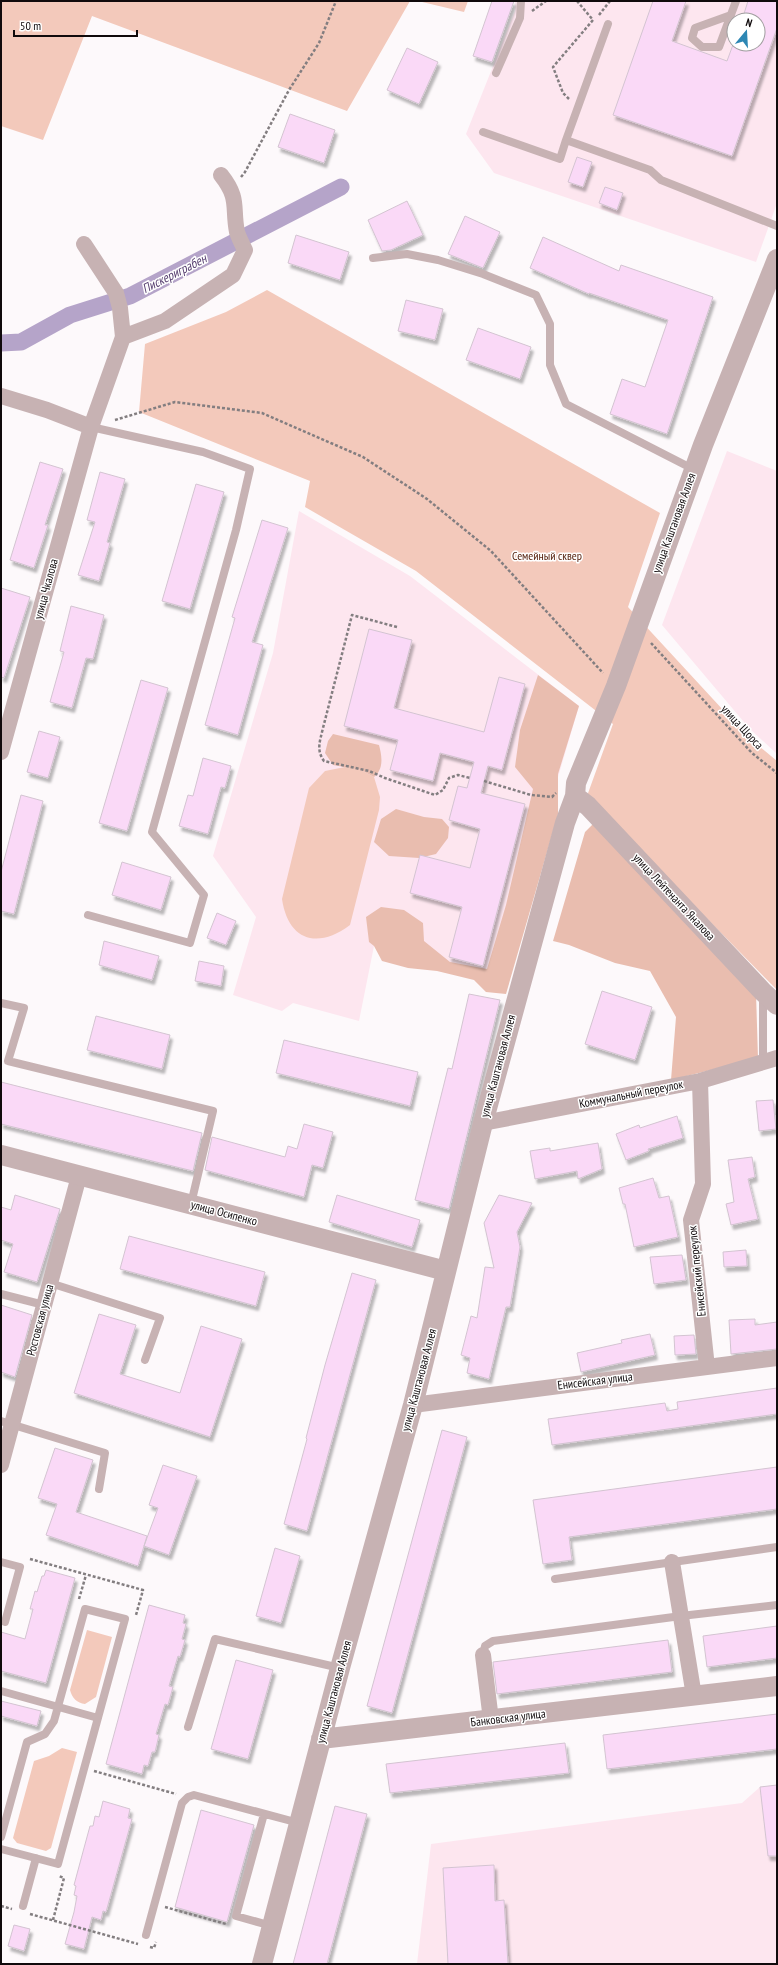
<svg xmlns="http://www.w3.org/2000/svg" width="778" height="1965" font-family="'PT Sans Narrow',sans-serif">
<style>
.built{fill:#fde6ef;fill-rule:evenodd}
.green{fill:#f3c9bb}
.forest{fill:#e9bdaf}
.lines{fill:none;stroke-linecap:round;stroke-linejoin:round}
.canal{stroke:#b5a4c9;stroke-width:17}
.building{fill:#fad9f7;stroke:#d3c4d1;filter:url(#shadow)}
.path{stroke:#837e80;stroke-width:2.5;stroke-dasharray:3 2;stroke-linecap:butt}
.service{stroke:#c7b2b3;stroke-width:8}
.minor{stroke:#c7b2b3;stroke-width:16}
.tertiary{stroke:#c7b2b3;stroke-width:20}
.labels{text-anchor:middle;stroke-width:3;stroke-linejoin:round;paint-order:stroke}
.street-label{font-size:12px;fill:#100a0c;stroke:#fff}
.park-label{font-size:12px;fill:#521d0a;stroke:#fff}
.water-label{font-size:13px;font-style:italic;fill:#563e6f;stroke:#fff}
</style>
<defs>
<filter id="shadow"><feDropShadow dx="2.5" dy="4.5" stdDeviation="1" flood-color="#0004"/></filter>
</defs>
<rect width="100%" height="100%" fill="#fdf9fb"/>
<path class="built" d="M515,1H777V203L756,262L494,173L466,134L515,11ZM734,20H758V44H734Z
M727,451L777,471V754L749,728L662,625Z
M299,511L410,576L579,706L499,977L374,946L359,1021L293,1003L282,1011L233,995L256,917L213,856L273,653Z
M777,1785V1964H417L431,1844L742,1803L760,1787Z"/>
<path class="green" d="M1,1H410L347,111L92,16L43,140L1,126Z
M418,1H468L464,12Z
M267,290L660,513L628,607L748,737L777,761V990L587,796L613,724L416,571L305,507L310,481L139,412L145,344L226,312Z
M345,767L361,770L374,777L380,797L379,810L350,925C317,950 288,940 282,899L309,788L325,771Z
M87,1630L112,1637L96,1697L85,1704C77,1703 72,1698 70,1690Z
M62,1748L77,1752L51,1848L46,1851L17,1843L13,1838L34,1761L49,1756Z"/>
<path class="forest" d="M538,675L579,706L558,774V814L506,994L486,992L474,980L437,971L408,968L382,961L374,946L369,942L366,917L381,907L404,910L423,923L424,941L450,962L487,969L506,905L533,789L515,767L520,730Z
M333,734L379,745C382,756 384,769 374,777L361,770L333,765L325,753L328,741Z
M396,809L424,817L442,819L449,827L448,838L436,854L419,858L389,856L374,842L381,819Z
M594,823L756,993L758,1058L671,1080L676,1017L650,971L615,963L569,945L553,941L585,832Z"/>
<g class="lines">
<path class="canal" d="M1,343L21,342L70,315L130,296L341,187"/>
</g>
<path class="building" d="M492,1H514L492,62L473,56Z
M653,1H686L672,41L727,61L734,42V44H758V20H742L748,1H777V28L732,156L613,115Z
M407,48L438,62L419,104L387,90Z
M290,114L335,130L324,163L278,147Z
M577,157L592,162L583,187L568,182Z
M605,187L623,193L617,210L599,203Z
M407,201L423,235L391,250L382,251L368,220Z
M465,216L500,232L483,268L448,254Z
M296,235L349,252L340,280L288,263Z
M543,237L619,271L621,265L713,297L667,434L610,414L622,379L645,387L668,320L589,293V294L530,268Z
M406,300L443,309L435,340L398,331Z
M478,328L531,347L520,379L466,360Z
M40,462L63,469L45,525H48L34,568L10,560Z
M100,472L125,479L107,542L110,543L99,581L78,575L95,522L87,520Z
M196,484L224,492L190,609L162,601Z
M262,520L288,528L252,642L263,645L238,735L205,725L235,618L232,617Z
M1,588L30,597L4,678L1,677Z
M71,606L104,615L93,659L86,658L72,708L50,702L64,652L60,651Z
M369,629L412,640L394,708L484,732L499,677L525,684L502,770L488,766L481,793L525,804L483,966L449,957L462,907L410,893L420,855L470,868L480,829L449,820L458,786L467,788L474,762L440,753L433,781L390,770L398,740L344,726Z
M141,680L168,688L127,831L99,823Z
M39,731L60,737L48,778L27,772Z
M203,758L231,766L225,788L221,787L208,834L179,826L188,795L193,796Z
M21,795L43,801L14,914L1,911V872Z
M122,862L171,877L161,910L112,895Z
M217,913L236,921L226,945L207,938Z
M104,941L159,956L152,980L99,965Z
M199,961L224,966L221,986L195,981Z
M602,991L652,1007L635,1060L585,1044Z
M469,994L500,1000L449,1209L415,1200L448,1068L452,1069Z
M96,1016L170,1035L162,1069L87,1050Z
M284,1040L418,1072L410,1106L276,1073Z
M1,1082L202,1133L193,1171L1,1124Z
M773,1100L776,1129L759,1131L756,1101Z
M677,1116L683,1138L648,1149L649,1151L626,1160L616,1134L639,1125L640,1128Z
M304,1124L333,1132L323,1168L312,1165L304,1197L205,1170L212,1137L285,1157L288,1146L297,1149Z
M598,1143L602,1169L578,1179L577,1171L535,1179L530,1151L550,1148V1151Z
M752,1157L755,1177L748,1179L758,1219L731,1225L726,1204L734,1202L728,1160Z
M653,1178L659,1198L669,1196L678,1237L634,1247L625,1204H623L619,1188Z
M15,1195L60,1209L37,1282L4,1272L13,1244L1,1240V1207L11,1210Z
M337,1195L420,1220L412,1247L329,1222Z
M499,1195L532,1203L517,1232L520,1247L510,1307H506L489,1379L467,1373L470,1358L461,1355L471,1316L477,1318L485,1267L494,1268L484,1223Z
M129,1236L265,1272L256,1306L120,1269Z
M746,1250L747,1266L724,1267L723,1252Z
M682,1255L686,1280L654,1284L650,1257Z
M352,1273L376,1280L307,1531L284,1524L307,1439L306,1438L325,1365Z
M1,1305L32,1315L15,1377L1,1372Z
M99,1314L136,1325L120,1374L180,1393L201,1326L242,1339L210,1437L74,1393Z
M755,1319V1325L777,1322V1349L731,1354L729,1320Z
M650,1334L655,1355L581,1372L577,1353L622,1343L621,1340Z
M694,1335L696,1354L675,1355L674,1336Z
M777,1388V1414L552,1445L548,1419L665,1403L667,1411L678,1409L677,1402Z
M442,1430L467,1437L392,1713L367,1706Z
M55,1448L93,1460L76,1512L147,1536L138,1566L46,1535L57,1504L38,1498Z
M163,1465L197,1476L169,1555L144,1546L158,1508L149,1505Z
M777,1467V1509L569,1537L572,1560L543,1564L533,1500Z
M275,1548L300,1556L281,1623L256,1616Z
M46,1570L75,1578L46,1683L1,1671V1632L25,1639L33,1609H30L35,1591L37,1592L42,1576H44Z
M149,1605L185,1615L183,1623L186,1624L182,1639L185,1640L180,1657L178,1656L169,1686L173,1687L168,1705L165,1704L156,1734L159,1735L155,1752H152L148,1766L144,1765L142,1774L106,1764Z
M777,1626V1658L707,1667L703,1636Z
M668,1640L672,1672L497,1694L493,1662Z
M236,1660L273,1670L248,1759L211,1749Z
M1,1701L41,1711L37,1726L1,1716Z
M777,1714V1749L607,1769L603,1735Z
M565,1743L569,1773L390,1793L386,1764Z
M777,1785V1856H768L760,1787Z
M103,1801L130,1809L128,1818L132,1819L106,1912L103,1911L101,1920L92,1917L84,1949L65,1944L74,1912L77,1896L74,1895L76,1886L74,1885L84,1848L90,1826H93L95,1816L99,1817Z
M335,1806L367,1814L327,1964H293Z
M201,1810L254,1825L227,1922L175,1907Z
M494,1865L495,1901L504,1900L508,1964H448L443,1868Z
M14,1925L30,1929L24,1951L8,1946Z"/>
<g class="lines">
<path class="path" d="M532,11L546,1
M599,15L610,1
M569,99L563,93L553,67L593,20L577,1
M241,177L245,172L289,90L319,43L336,1
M115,420L175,402L262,413L363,457L427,499L491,551L603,673
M397,627L352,615L323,728C320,741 316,750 324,761L369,771L385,778L435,795L443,790L449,778L458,775L470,778
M651,643L752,753L777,773
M484,781L531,795L552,797L556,793
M30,1559L143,1590L136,1615
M79,1599L86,1575
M94,1771L176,1794
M1,1906L12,1909
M165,1907L226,1924
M30,1914L138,1944
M53,1920L64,1878L59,1876
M150,1947L154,1948L156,1942"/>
<path class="service" d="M731,15L695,28L692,38L702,47H719L736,1
M608,24L566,140L650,170L661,180L777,226
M496,73L520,18L521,1
M483,132L560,159L566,140
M373,258L407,254L438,260L483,274L536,295L550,324V365L566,404L693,469
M88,915L190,943L204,895L152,832L236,530L250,469L203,452L91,427
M763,996V1063
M1,1003L24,1008L8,1061L213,1111L191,1204
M50,1283L160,1318L145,1360
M1,1294L44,1305
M1,1421L105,1453L99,1489
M1,1562L20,1567L5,1622
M555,1579L777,1547
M483,1655L485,1646L493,1641L681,1616L777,1605
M1,1691L98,1718
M188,1727L215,1639L340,1668
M264,1814L236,1916L272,1926
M1,1837L27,1742L45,1734L54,1721L85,1609L125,1619L58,1864L1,1849
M23,1906L36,1858
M146,1935L182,1803L188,1797L194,1795L299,1823"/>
<path class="minor" d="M123,337L165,321L233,275L245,250C242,244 239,238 237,232C232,207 240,199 221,175
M1,396L47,410L91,427
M1,752L91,427L123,337L120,308L116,293L84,244
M700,1081L703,1184L691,1220L707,1367
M483,1123L700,1081L777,1058
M413,1405L777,1358
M1,1465L79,1176
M672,1562L694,1696
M483,1655L491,1720"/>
<path class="tertiary" d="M575,796L588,806L763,992L777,1005
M1,1155L446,1271
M321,1739L777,1686
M262,1964L340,1668L413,1405L483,1123L565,823L575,796L576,783L616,686L703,445L777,259"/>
</g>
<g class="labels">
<g class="street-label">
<text transform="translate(674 523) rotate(-70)" y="4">улица Каштановая Аллея</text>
<text transform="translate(46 589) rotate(-75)" y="4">улица Чкалова</text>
<text transform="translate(742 727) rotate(47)" y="4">улица Щорса</text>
<text transform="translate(674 897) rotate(47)" y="4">улица Лейтенанта Яналова</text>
<text transform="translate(498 1066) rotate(-75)" y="4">улица Каштановая Аллея</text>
<text transform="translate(631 1094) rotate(-11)" y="4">Коммунальный переулок</text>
<text transform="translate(224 1213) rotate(15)" y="4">улица Осипенко</text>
<text transform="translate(697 1271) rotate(-96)" y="4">Енисейский переулок</text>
<text transform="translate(40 1320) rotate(-75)" y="4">Ростовская улица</text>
<text transform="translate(419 1380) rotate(-75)" y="4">улица Каштановая Аллея</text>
<text transform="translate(595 1381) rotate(-7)" y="4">Енисейская улица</text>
<text transform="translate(334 1692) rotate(-75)" y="4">улица Каштановая Аллея</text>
<text transform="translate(508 1718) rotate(-7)" y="4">Банковская улица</text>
</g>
<g class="park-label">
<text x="547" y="560">Семейный сквер</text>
</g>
<g class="water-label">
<text transform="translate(174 273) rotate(-27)" y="5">Пискериграбен</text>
</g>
</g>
<rect width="778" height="1965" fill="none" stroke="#100a0c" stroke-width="4"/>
<g transform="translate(746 32) rotate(18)"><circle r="19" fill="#ffffff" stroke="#9f9d9e"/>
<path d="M0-3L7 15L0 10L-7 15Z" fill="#2d87b4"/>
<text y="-6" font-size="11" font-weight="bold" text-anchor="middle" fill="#100a0c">N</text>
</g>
<path d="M14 30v6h123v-6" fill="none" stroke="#100a0c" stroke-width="2"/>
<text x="20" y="30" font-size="12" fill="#100a0c" stroke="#ffffff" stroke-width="3" paint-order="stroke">50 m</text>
</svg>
